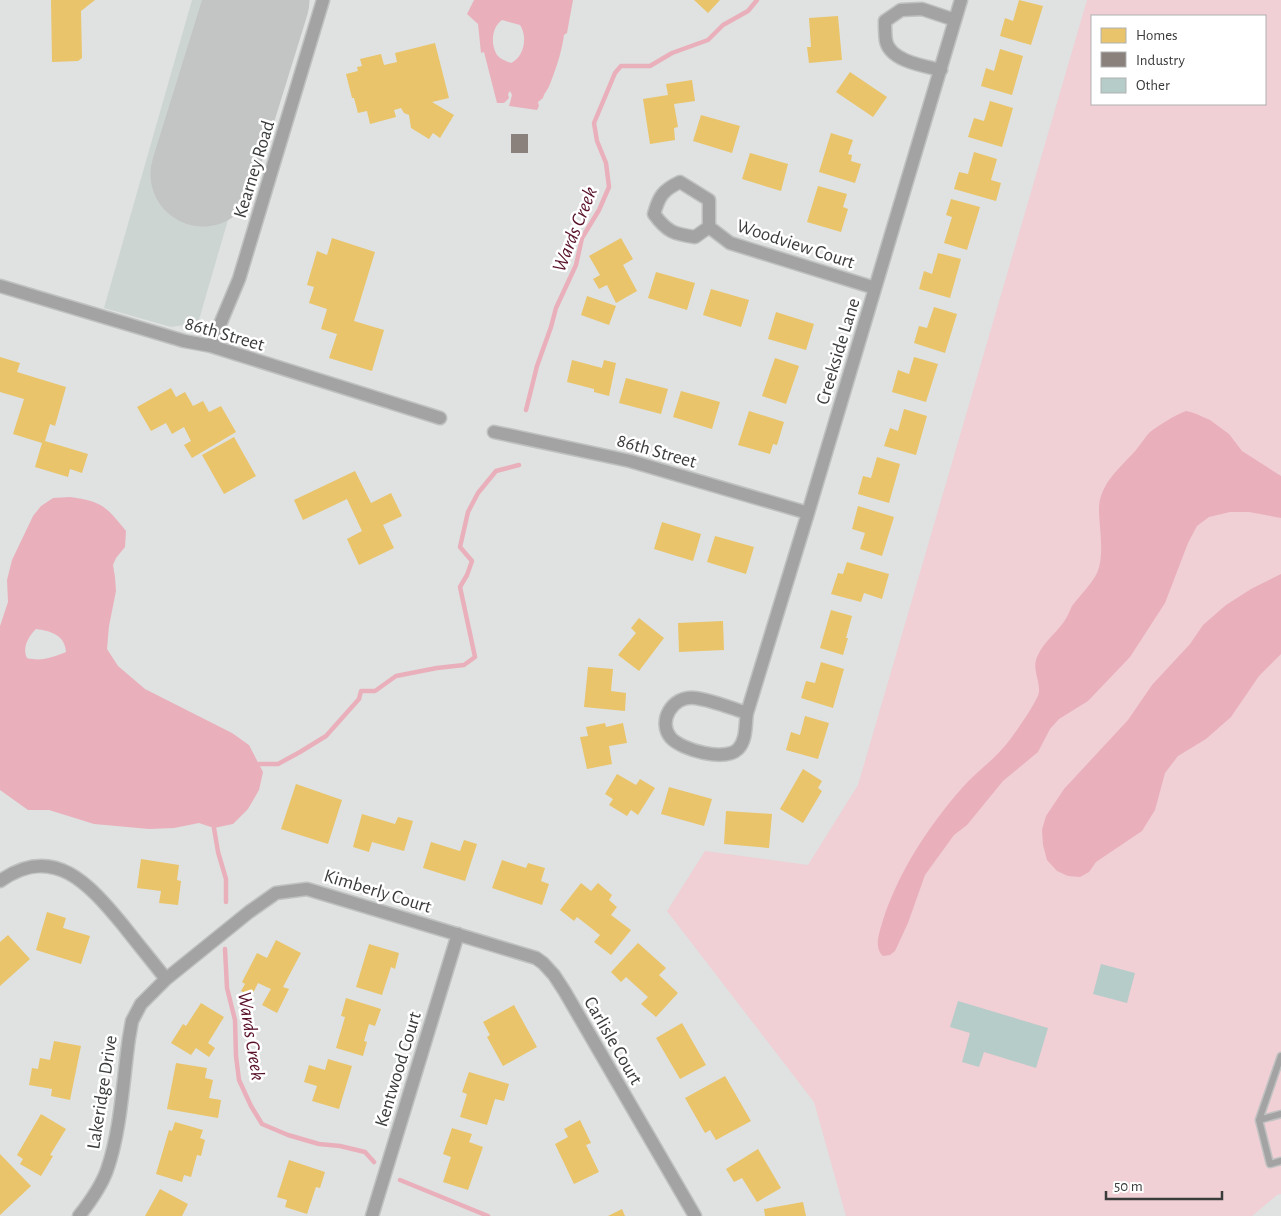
<svg xmlns="http://www.w3.org/2000/svg" width="1281" height="1216" font-family="'Alegreya Sans',sans-serif">
<style>
.built{fill:#cdd5d3}
.green{fill:#f0cfd5;fill-rule:evenodd}
.water{fill:#e9b0bc;fill-rule:evenodd}
.homes{fill:#e9c46a}
.industry{fill:#8a817c}
.lines{fill:none;stroke-linecap:round;stroke-linejoin:round}
.stream{stroke:#e9b0bc;stroke-width:4.5}
.runway{stroke:#c3c4c4;stroke-width:105}
.building{fill:#b6ccc9}
.lane-casing{stroke:#bfc0c0;stroke-width:9}
.street-casing{stroke:#bfc0c0;stroke-width:15}
.lane{stroke:#a3a3a3;stroke-width:6}
.street{stroke:#a3a3a3;stroke-width:12}
.labels{text-anchor:middle;stroke-width:5;stroke-linejoin:round;paint-order:stroke}
.street-label{font-size:19px;fill:#3a3c3c;stroke:#fff}
.water-label{font-size:20px;font-style:italic;fill:#581029;stroke:#fff}
</style>
<rect width="100%" height="100%" fill="#dfe2e1"/>
<path class="built" d="M192,0H292L198,323L171,327L104,308Z"/>
<path class="green" d="M1087,0H1281V1194L1277,1195L1252,1216H846L814,1102L667,911L705,851L808,865L858,785ZM1092,16H1265V104H1092Z"/>
<path class="water" d="M474,0H573L567,33L564,35C562,51 556,69 550,84C548,90 544,93 543,98L538,102L539,106L537,110L509,106L512,95L510,91L508,94L509,98L504,103H497L484,52L481,53L478,24L467,14ZM502,20L520,25C528,37 524,57 511,63C506,61 500,59 497,55C490,44 492,27 502,20Z
M1186,411L1194,413L1210,420L1229,434L1242,451L1281,476V518L1249,512H1230L1209,517L1197,526L1188,543L1165,603L1130,657L1088,701L1059,719L1050,729L1038,752L1003,781L967,825L954,835L925,875L908,923L895,951L890,955L883,956C873,947 880,931 883,920C899,871 928,827 962,788C978,770 997,758 1012,737C1018,729 1038,700 1039,692C1040,679 1031,668 1038,655C1044,642 1055,634 1063,623C1067,618 1069,612 1072,606C1080,595 1091,585 1097,573C1105,555 1099,527 1099,509C1099,484 1121,467 1136,450C1141,444 1145,437 1150,432C1161,424 1173,416 1186,411Z
M70,497C101,501 106,506 126,531L125,547L116,558L113,565L115,577L116,591L109,626L107,649L118,666L145,689L232,733L249,745L263,772L259,790L248,809L233,824L214,828L199,823L174,828L149,829L94,824L49,810H28L0,790V626L8,602L7,580L12,560L33,516L41,506L53,498ZM36,629C51,631 65,635 66,652C53,657 42,662 27,658C22,648 28,637 36,629Z
M1281,574V654L1259,676L1231,717L1206,739L1178,756L1165,773L1155,810L1142,831L1096,862L1089,872L1080,877L1068,876L1057,871L1047,860L1043,845L1042,830L1046,816L1064,789L1128,720L1152,685L1190,644L1203,625L1226,605L1251,589Z"/>
<path class="homes" d="M51,0H95L81,11L82,58L78,61L52,62Z
M694,0H720L708,13Z
M1019,0L1043,6L1031,45L1000,36L1005,18L1013,21Z
M838,16L842,60L809,63L807,47H811L809,18Z
M435,43L449,98L432,102L454,115L440,138L433,133L429,139L411,128L409,115L404,113L401,108L394,110L396,117L370,124L367,111L358,113L354,98H352L346,74L358,71L357,67L362,66L360,59L381,54L384,65L397,62L395,53Z
M1000,49L1023,56L1012,95L981,86L986,68L994,71Z
M850,72L887,97L873,117L836,92Z
M692,80L695,101L674,104L678,127L674,128L675,140L650,144L643,99L668,95L666,84Z
M990,101L1013,108L1002,147L968,137L974,118L984,121Z
M701,115L740,126L732,153L693,141Z
M831,133L853,140L848,154L852,155L851,161L861,164L855,183L819,172Z
M974,152L997,159L991,180L1001,183L996,201L954,189L959,172L968,174Z
M750,153L788,164L781,191L742,179Z
M818,186L847,194L843,207L848,209L841,232L807,222Z
M951,199L980,207L967,250L944,243L952,217L946,215Z
M332,238L375,252L354,321L384,330L372,371L329,358L337,334L321,329L327,309L309,303L314,287L307,285L317,251L327,255Z
M621,238L633,259L623,265L637,291L616,303L607,285L599,289L593,279L600,275L589,256Z
M938,253L961,259L950,298L919,289L924,271L932,274Z
M656,272L695,283L687,310L648,298Z
M711,289L749,300L741,327L703,315Z
M587,296L616,306L609,325L581,315Z
M934,307L957,314L945,353L914,343L919,326L927,328Z
M776,312L814,324L806,350L768,339Z
M0,357L20,363L17,372L66,387L55,426L50,424L45,441L88,454L82,473L70,469L68,477L35,467L42,443L13,434L24,399L0,392Z
M914,357L938,364L926,402L892,392L898,370L909,374Z
M775,358L799,366L786,404L762,396Z
M572,360L602,368L604,360L616,363L609,396L594,392V389L567,382Z
M626,378L668,389L661,414L619,403Z
M171,388L176,397L185,392L193,406L203,401L209,412L221,406L236,432L192,458L184,445L191,441L184,427L172,434L166,423L151,431L137,407Z
M681,391L720,402L712,429L673,417Z
M904,409L927,416L916,455L884,446L890,428L898,431Z
M749,411L784,422L777,445L773,444L770,454L738,445Z
M234,437L256,476L224,494L202,455Z
M877,457L900,464L889,503L858,494L863,476L871,478Z
M355,471L371,503L391,493L402,516L383,525L394,548L359,565L347,539L362,531L347,499L303,520L294,500Z
M858,506L894,517L882,556L860,549L865,533L852,529Z
M662,522L701,534L693,561L654,549Z
M715,536L754,547L746,574L707,562Z
M847,562L889,574L882,599L864,593L861,602L831,594L838,573L843,574Z
M831,610L852,616L846,638H848L843,655L820,648Z
M639,618L664,638L639,671L618,655L636,633L631,628Z
M723,621L724,650L679,652L678,623Z
M821,662L844,669L833,708L801,698L806,681L815,683Z
M588,667L613,669L611,691L626,693L625,711L584,707Z
M805,716L829,723L818,759L786,750L791,732L800,735Z
M605,723L606,727L623,723L627,743L609,746L612,764L587,769L580,737L588,736L586,727Z
M803,769L822,781L818,788L822,791L803,823L780,809Z
M617,774L636,785L640,779L655,788L638,815L631,810L627,816L609,805L613,799L605,794Z
M296,784L342,800L328,844L281,829Z
M669,787L712,799L704,826L661,814Z
M726,811L772,814L769,848L724,844Z
M362,814L395,824L398,817L413,821L404,851L372,842L369,852L353,847Z
M464,840L477,844L465,881L423,868L431,842L460,851Z
M141,859L179,865L177,880L181,881L178,905L159,903L161,891L137,888Z
M502,860L526,868L528,863L545,868L541,881L549,884L542,905L492,888Z
M581,883L591,891L598,883L612,895L609,900L617,907L611,915L631,930L611,955L594,942L600,935L577,917L574,921L560,910Z
M47,912L66,918L63,928L90,936L81,964L36,950Z
M8,935L30,959L0,986V942Z
M276,940L301,953L283,987L289,989L277,1013L262,1005L271,989L258,983L251,997L241,991L245,984L242,982L257,953L267,958Z
M638,943L666,968L659,975L678,993L656,1017L641,1004L648,997L626,977L621,982L611,972Z
M369,944L399,953L395,969L391,967L382,995L356,987Z
M346,998L381,1009L375,1026L369,1024L364,1041L367,1042L363,1056L336,1048L345,1017L341,1016Z
M201,1003L224,1017L208,1043L215,1048L209,1057L196,1048L191,1055L171,1043L183,1024L186,1026Z
M514,1005L537,1047L503,1066L487,1037L490,1035L483,1022Z
M682,1023L706,1065L680,1079L656,1038Z
M54,1041L81,1046L70,1100L51,1096L52,1089L29,1085L32,1068L38,1069L40,1058L50,1060Z
M328,1059L352,1066L339,1109L312,1101L317,1086L304,1082L309,1065L325,1070Z
M176,1063L207,1068L205,1078L213,1080L209,1098L221,1100L218,1118L167,1109Z
M469,1072L509,1084L504,1101L495,1099L487,1125L460,1117L467,1094L462,1092Z
M725,1076L751,1121L716,1140L710,1130L705,1133L685,1098Z
M41,1114L66,1129L50,1155L53,1156L41,1176L20,1164L23,1159L17,1155Z
M580,1120L591,1143L586,1145L599,1172L574,1184L555,1144L568,1137L564,1129Z
M175,1122L203,1130L200,1138L205,1140L201,1156L197,1155L191,1177L184,1175L182,1182L156,1174L169,1130L172,1131Z
M452,1128L472,1134L469,1142L483,1147L468,1190L443,1182L451,1157L443,1154Z
M758,1149L781,1188L757,1202L742,1178L734,1182L726,1169Z
M0,1154L31,1186L0,1215Z
M289,1160L325,1172L320,1188L316,1187L307,1214L285,1207L287,1200L277,1197Z
M160,1189L188,1204L182,1216H145Z
M803,1202L806,1216H765L764,1209Z
M622,1209L625,1216H608Z"/>
<path class="industry" d="M511,134H528V153H511Z"/>
<g class="lines">
<path class="stream" d="M526,410L537,366L551,327L556,308L576,265L582,238L599,210L609,187L606,163L597,141L594,123L615,73L621,66H650L672,53L708,40L723,25L748,11L757,0
M259,764H278L300,752L326,736L359,699L361,691H375L396,676L437,668L464,665L475,657L460,587L467,575L472,561L460,547L468,512L478,493L496,471L519,465
M214,828L218,852L226,879V902
M225,949L227,988L235,1020L236,1056L239,1080L251,1106L262,1124L288,1135L319,1144L340,1146L365,1152L374,1162
M400,1180L488,1216"/>
<path class="runway" d="M203,174L257,0"/>
</g>
<path class="building" d="M1101,964L1135,973L1127,1003L1093,994Z
M958,1001L1048,1028L1036,1068L984,1052L979,1067L962,1062L970,1033L950,1027Z"/>
<g class="lines">
<defs>
<path id="lane" d="M1281,1114L1259,1120L1270,1164L1281,1161
M1259,1120L1281,1056"/>
<path id="street" d="M941,70C924,66 890,61 886,41C885,35 885,27 885,21L901,10L922,9L955,20
M709,227L695,237C674,234 667,232 654,214C659,196 663,190 680,182L709,200V227L730,243L875,288
M0,286L184,341L211,346L440,418
M211,346L239,279L323,0
M494,432L630,461L808,513
M747,713C731,708 711,700 695,698C672,695 657,722 671,738C682,750 725,762 738,749C747,740 745,724 747,713L808,513L961,0
M0,881C54,843 89,884 123,925C137,943 152,961 166,979
M79,1216C90,1202 101,1187 107,1170C121,1130 123,1080 129,1038L132,1021L141,1004L166,979L249,912L276,893L307,889L536,958L543,963L554,975L565,992L695,1216
M372,1216L458,934"/>
</defs>
<use href="#lane" class="lane-casing"/>
<use href="#street" class="street-casing"/>
<use href="#lane" class="lane"/>
<use href="#street" class="street"/>
</g>
<g class="labels">
<g class="street-label">
<text transform="translate(253 169) rotate(-73)" y="7">Kearney Road</text>
<text transform="translate(796 243) rotate(18)" y="7">Woodview Court</text>
<text transform="translate(225 333) rotate(16)" y="7">86th Street</text>
<text transform="translate(837 351) rotate(-73)" y="7">Creekside Lane</text>
<text transform="translate(657 450) rotate(16)" y="7">86th Street</text>
<text transform="translate(378 890) rotate(17)" y="7">Kimberly Court</text>
<text transform="translate(614 1040) rotate(60)" y="7">Carlisle Court</text>
<text transform="translate(397 1069) rotate(-73)" y="7">Kentwood Court</text>
<text transform="translate(101 1092) rotate(-81)" y="7">Lakeridge Drive</text>
</g>
<g class="water-label">
<text transform="translate(574 229) rotate(-68)" y="7">Wards Creek</text>
<text transform="translate(252 1036) rotate(81)" y="7">Wards Creek</text>
</g>
</g>
<rect x="1091" y="15" width="175" height="90" fill="#ffffff" stroke="#b0b1b1"/>
<rect x="1101" y="28" width="25" height="15" fill="#e9c46a" stroke="#b0b1b1"/>
<text x="1136" y="40" font-size="15" fill="#3a3c3c">Homes</text>
<rect x="1101" y="52" width="25" height="15" fill="#8a817c" stroke="#b0b1b1"/>
<text x="1136" y="65" font-size="15" fill="#3a3c3c">Industry</text>
<rect x="1101" y="78" width="25" height="15" fill="#b6ccc9" stroke="#b0b1b1"/>
<text x="1136" y="90" font-size="15" fill="#3a3c3c">Other</text>
<path d="M1106 1191v8h116v-8" fill="none" stroke="#3a3c3c" stroke-width="2.5"/>
<text x="1114" y="1191" font-size="15" fill="#3a3c3c" stroke="#ffffff" stroke-width="4" paint-order="stroke">50 m</text>
</svg>
